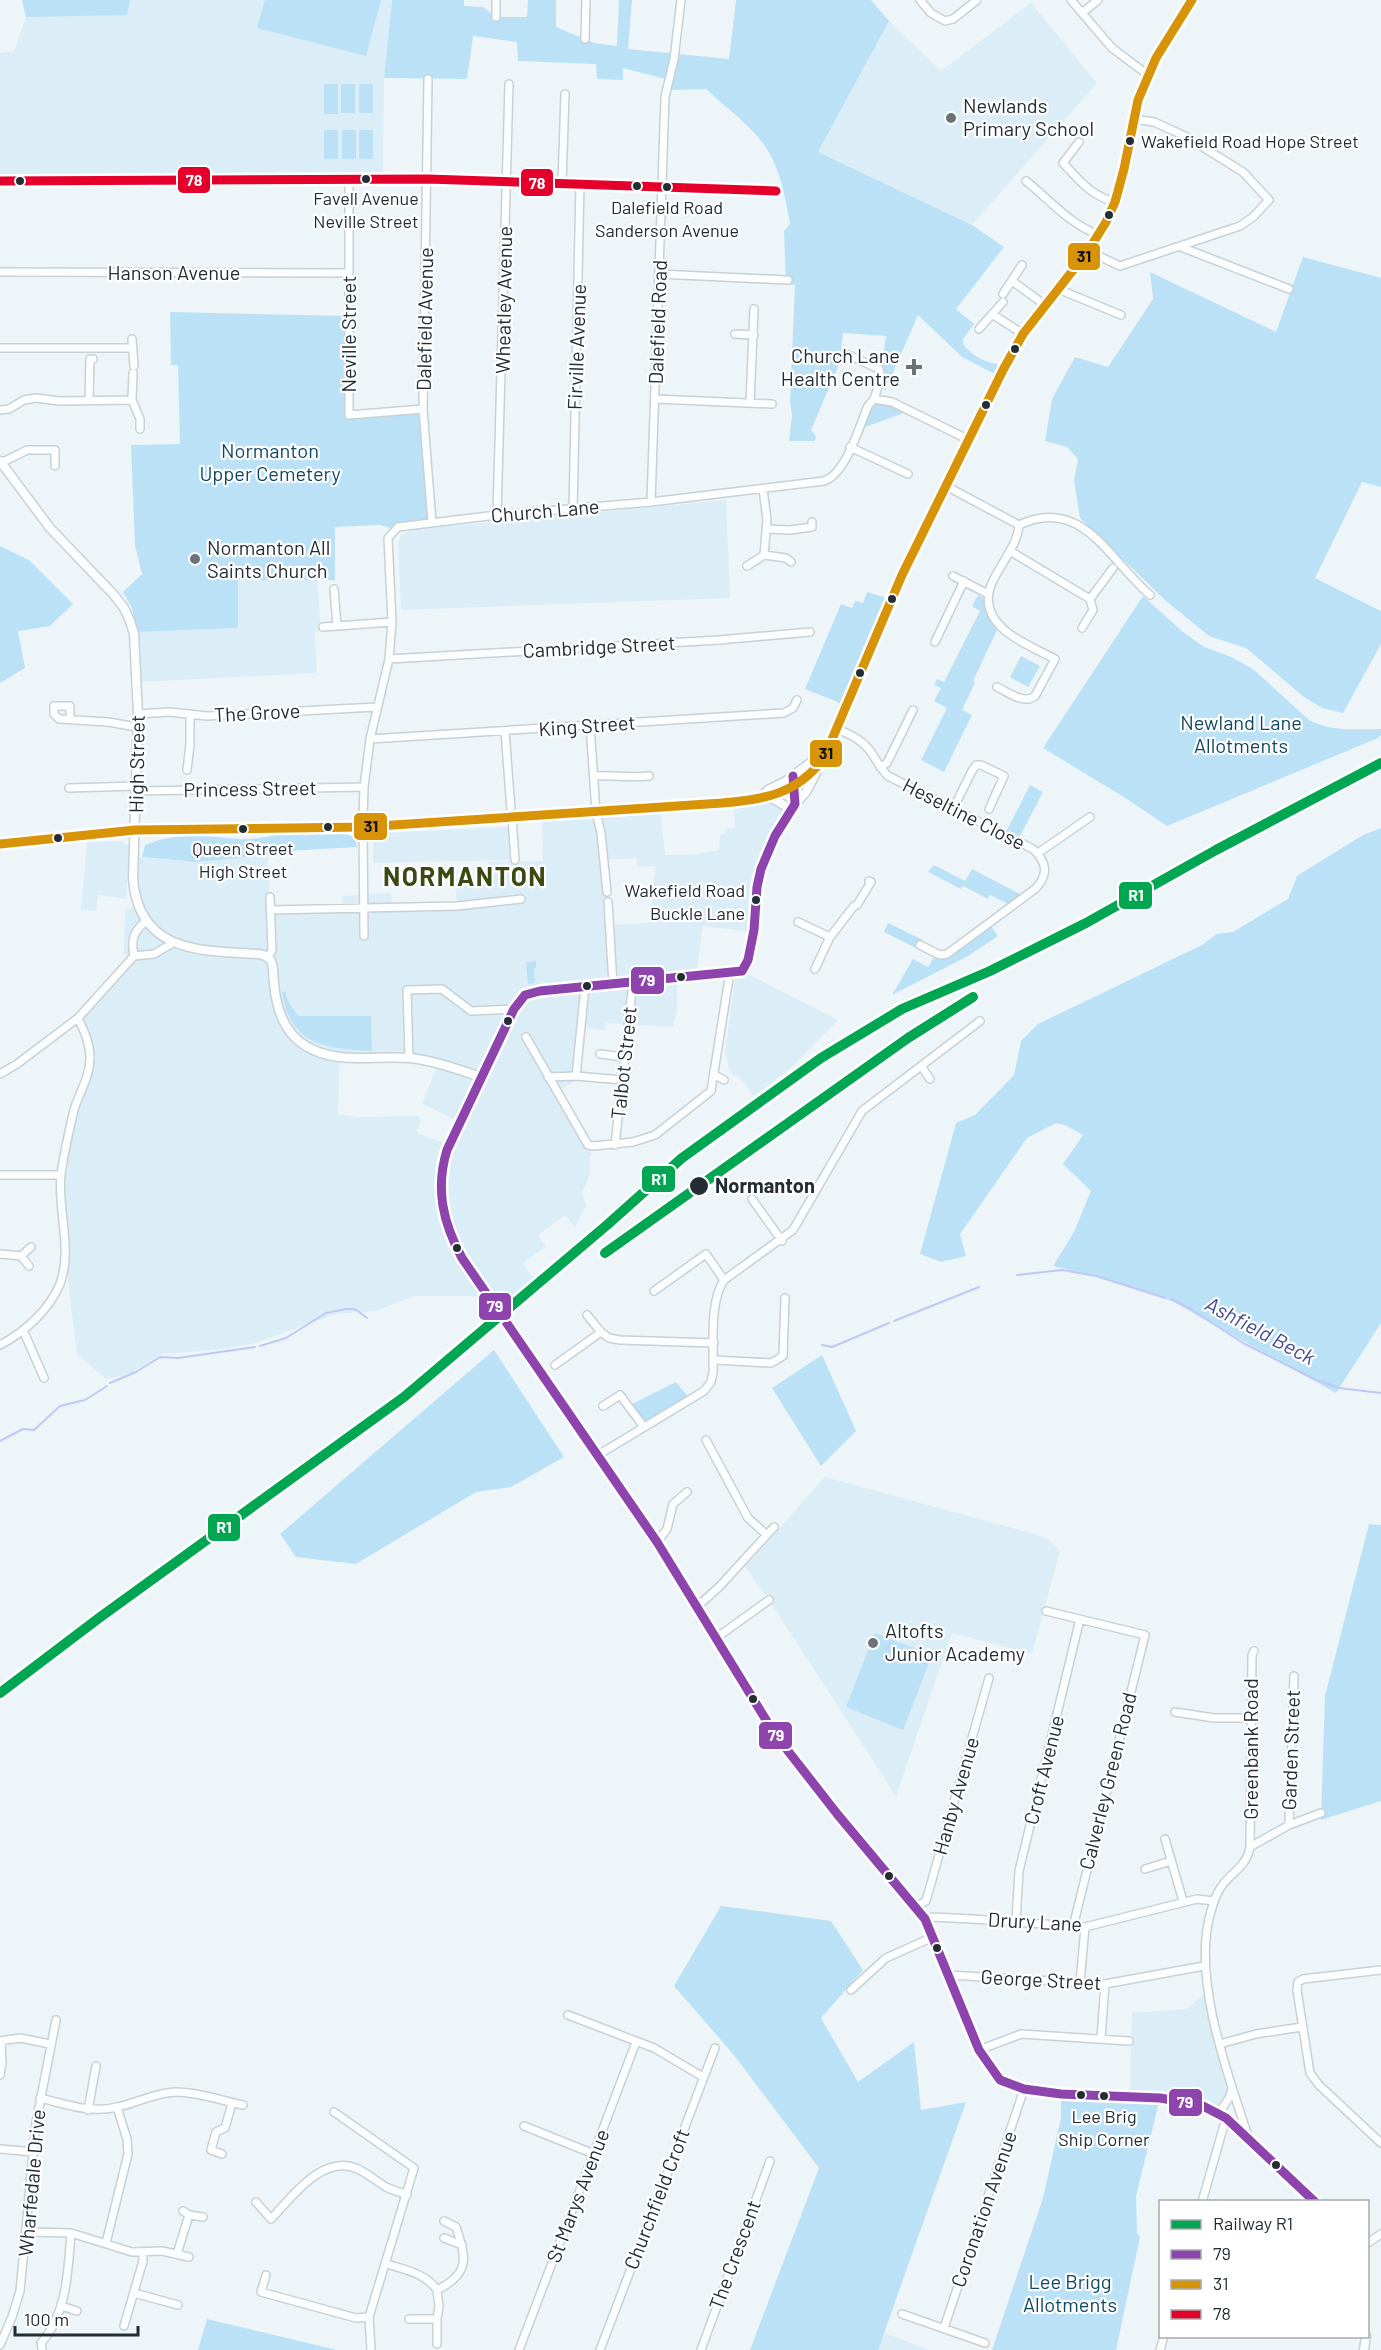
<svg xmlns="http://www.w3.org/2000/svg" width="1381" height="2350" font-family="Barlow,sans-serif">
<style>
.built{fill:#dbedf7;fill-rule:evenodd}
.green{fill:#bbe1f6}
.lines{fill:none;stroke-linecap:round;stroke-linejoin:round}
.stream{stroke:#c0c8f5;stroke-width:2}
.minor-casing{stroke:#c8d1d5;stroke-width:10}
.tertiary-casing{stroke:#c8d1d5;stroke-width:11}
.minor{stroke:#fcfefe;stroke-width:7}
.tertiary{stroke:#fcfefe;stroke-width:8}
.bus-1-casing{stroke:#fff;stroke-width:14}
.bus-2-casing{stroke:#fff;stroke-width:14}
.bus-3-casing{stroke:#fff;stroke-width:14}
.bus-1{stroke:#8e44ad;stroke-width:9}
.bus-2{stroke:#d79408;stroke-width:9}
.bus-3{stroke:#e4002b;stroke-width:9}
.rail-1-casing{stroke:#fff;stroke-width:15}
.rail-1{stroke:#00a651;stroke-width:10}
.poi-dot{fill:#6a7378;stroke:#fff;stroke-width:2}
.bus-dot{fill:#242d33;stroke:#fff;stroke-width:2}
.labels{text-anchor:middle;stroke-width:4.5;stroke-linejoin:round;paint-order:stroke}
.bus-label{font-size:18px;fill:#242d33;stroke:#fff}
.poi-label{font-size:20px;fill:#242d33;stroke:#fff;text-anchor:start}
.street-label{font-size:20px;fill:#242d33;stroke:#fff}
.park-label{font-size:20px;fill:#0f4862;stroke:#fff}
.stop-label{font-size:20px;font-weight:bold;fill:#242d33;stroke:#fff;text-anchor:start}
.water-label{font-size:21px;font-style:italic;fill:#454992;stroke:#fff}
.district-label{font-size:26px;font-weight:bold;letter-spacing:1.5px;fill:#3c4912;stroke:#fff}
.line-badge{stroke:#fff;stroke-width:2}
.badge-label{font-size:16px;text-anchor:middle;font-weight:bold;fill:#fff}
.pale-badge-label{font-size:16px;text-anchor:middle;font-weight:bold;fill:#111}
</style>
<rect width="100%" height="100%" fill="#edf5f9"/>
<path class="built" d="M22,0H392L384,78L383,178L0,181V53L14,51L26,17Z
M1031,3L1097,83L972,225L818,152L889,21L941,71Z
M726,500L730,598L401,610L398,543L401,536L410,530Z
M317,579L321,631L315,632L317,673L140,682L137,632L238,628V580Z
M767,796L785,806L787,814L761,869L754,932L703,926L696,976L677,978V1010L673,1027L606,1023L605,1030L581,1027L575,1081L557,1092L588,1145L592,1155L590,1157V1174L582,1193L586,1206L575,1227L565,1215L538,1235L546,1247L523,1263L535,1281L502,1307L489,1296H414L376,1311L336,1314L252,1344L215,1350L162,1354L130,1374L106,1379L77,1354L67,1273L63,1268L61,1175L90,1057L78,1018L133,960L124,953V940L125,911L137,904L134,857L196,862L268,855L270,910L343,908L342,896L391,893L392,906L457,905L455,878L489,876L488,862L543,861L542,815L660,807L665,855L699,854L719,850L720,835L725,834V829L735,828L734,802ZM637,858V867L656,866L649,923L609,925L604,860ZM340,1056L439,1062L422,1104L460,1122L450,1145L419,1134L417,1130L421,1121L418,1116L357,1117L338,1114Z
M508,827L512,860L373,863V842L378,835L384,833Z
M121,841L129,846L126,899L98,895L96,911L81,910L87,842Z
M736,971H742L838,1020L792,1067L754,1096L740,1078L731,1074L725,1054Z
M825,1477L1038,1535L1048,1539L1060,1551L1032,1654L952,1633L896,1796L769,1600L745,1567Z
M1208,1991L1232,2089L1219,2113L1212,2109L1130,2097L1132,2013L1186,2009Z
M883,2332L929,2350H877Z"/>
<path class="green" d="M22,0H130L127,15L26,17Z
M265,0H381L366,56L257,28Z
M392,0H464V6L483,7L496,17H527L528,0H556V27L594,43L617,46L619,0H632L628,49L729,59L736,0H871L889,21L818,152L972,225L1004,247L956,309L974,324L963,339V344C973,358 989,363 1005,366L999,376L962,357L918,315L885,391L883,386L887,381L881,378L879,369L882,366L886,336L843,333L841,350L844,353L811,430L816,436L815,441H789L792,415L790,401L795,285L786,284L784,231L790,224C786,201 782,178 771,156C758,130 727,109 706,89L667,90L669,80L623,68V80L597,79L596,64L518,61L517,42L473,36L467,79L384,78Z
M324,84H338V114H324Z
M341,84H355V113H341Z
M359,84H373V113H359Z
M324,130H338V159H324Z
M342,130H356V159H342Z
M359,130H373V159H359Z
M1303,257L1381,278V487L1362,482L1315,578L1381,611V644L1343,713L1322,708L1304,697L1246,648L1209,636L1165,600L1080,518L1074,480L1078,459L1067,447L1045,441L1052,399L1075,357L1108,367L1153,299L1150,272L1276,332Z
M170,312L348,316L349,415L423,409L432,522L394,529L380,525L335,527V580H238V628L137,632L132,608L123,592L142,574L135,545L131,445L180,444L178,365H171Z
M874,399L909,411L857,430Z
M0,546L29,560L73,604L50,626L18,631L25,668L0,683Z
M867,592L887,598L840,703L805,689L841,604L852,608L855,601L863,603Z
M978,595L986,599L987,612L997,630L973,681L975,683L962,710L972,715L944,772L921,760L947,708L934,701L941,688L934,685L937,679L944,682L980,611L972,606Z
M1143,596L1183,632L1204,647L1229,656L1253,669L1309,720C1331,732 1357,729 1381,729V735L1378,738L1167,826L1127,799L1043,748Z
M1021,656L1040,666L1028,687L1010,677Z
M1030,785L1043,792L1020,836L1007,830Z
M1381,828V1323L1336,1393L1172,1301L1111,1280L1053,1266L1074,1232L1091,1191L1063,1164L1083,1135L1065,1125L1056,1123L1027,1138L960,1234L966,1256L941,1262L920,1254L956,1123L975,1115L1014,1075L1021,1041L1038,1024L1202,945L1217,934L1233,932L1288,899L1297,876L1363,835Z
M280,834H346L355,838L357,847L269,852L268,855L196,862L142,857L145,845C175,832 206,836 238,839C252,840 266,837 280,834Z
M934,865L965,881L972,869L1022,895L1008,904L990,895L988,899L963,886L961,889L928,872Z
M888,923L923,940L918,949L884,932Z
M989,923L998,936L968,956L892,995L913,959L928,967L933,958L937,959Z
M536,961V968H534L535,983L528,984L526,962Z
M282,992H286L287,999L298,1016H371L372,1051C326,1049 290,1045 282,992Z
M494,1350L564,1457L511,1487L476,1492L356,1564L296,1557L280,1534Z
M822,1355L856,1431L821,1466L772,1388Z
M676,1382L690,1399L644,1427L628,1406Z
M1369,1524L1381,1525V1801L1321,1820L1325,1696Z
M875,1633L932,1655L903,1730L846,1707Z
M721,1906L831,1921L863,1970L821,2018L858,2082L914,2042L921,2110L966,2102L878,2350H750L819,2168L734,2055L674,1986Z
M1061,2094L1160,2098L1136,2196L1137,2233L1140,2237L1116,2350H992L1043,2198L1061,2118Z
M207,2319L337,2350H198Z"/>
<g class="lines">
<path class="stream" d="M1017,1275L1062,1270L1096,1276L1165,1298
M1171,1299L1189,1308L1243,1343L1312,1378L1336,1387
M894,1321L979,1287
M822,1345L832,1347L889,1323
M260,1346L286,1338L326,1313L346,1309H355L367,1318
M110,1383L136,1372L160,1357L178,1358L255,1347
M1339,1388L1381,1393
M0,1441L23,1429L34,1430L60,1406L85,1400L107,1386"/>
<defs>
<path id="minor" d="M920,0L931,13L945,21L953,19L977,0
M1071,0L1112,48L1148,75
M1082,13L1098,0
M496,17V0
M585,39L586,0
M428,79L423,409L432,522
M1079,142L1063,163C1079,180 1091,196 1115,202
M349,178V415L423,409
M0,181L428,179L776,191
M1026,181C1050,200 1069,224 1099,235
M562,183L565,94
M1181,247L1289,289
M1088,251L1120,266L1240,226L1253,217L1269,200L1243,172L1185,136L1154,122L1133,119
M0,272L348,273
M659,274L788,280
M1012,281L1045,305
M1058,289L1121,315
M1003,294L1022,265
M992,314L1023,334
M979,329L1003,302
M735,334L754,335
M132,339L134,366
M0,348H133
M844,353L879,369L881,378L874,399
M133,373L132,400L140,419V429
M656,399L772,404
M89,400L90,359H93
M750,403L754,309
M0,410L9,409L24,400L36,398L59,401L132,400
M850,447L908,474
M1,463L27,450H55V466
M944,485L1019,525C1082,495 1109,560 1150,595
M651,502L665,97L674,59L681,0
M573,510L580,184
M497,515L509,84
M766,529L790,530L812,527V522
M1010,551L1090,599L1093,610L1082,628
M764,555L786,558L791,562
M747,566L764,555L767,520L763,489
M953,576L988,594
M334,589L337,626
M1090,599L1113,568
M323,627L392,622
M935,642L964,581
M389,659L719,640L810,632
M997,687C1008,692 1024,705 1035,696L1055,659C1029,645 982,629 989,592C991,581 998,572 1003,563C1010,551 1018,539 1019,525
M138,714L169,712L207,716L376,707
M70,719V706H54V714L59,719L108,722L137,727
M590,725L596,812L601,833L607,892
M837,729C852,735 864,741 873,755C878,763 881,769 888,776L1033,849C1047,862 1049,875 1035,889L947,954L940,955L920,945
M505,731L511,810
M370,739L784,713L793,708L797,700
M880,767L887,763L913,710
M187,770L190,744V714
M595,776C614,775 631,778 649,776
M69,788L136,786
M136,791L364,787
M953,809L972,771L976,765H981L1004,776L989,809
M512,817L515,860
M363,818L364,787L370,739L389,659L392,622L388,538L398,527L497,515L651,502L824,481C846,474 859,427 868,406L874,399L892,402L967,439
M363,827L364,936
M1038,853L1090,817
M608,902L613,984
M270,910L457,906L521,899
M798,922L830,937
M134,956L154,954L173,943
M134,956C131,939 133,932 146,921
M268,958L272,950L270,897
M815,969L830,937L854,906L857,905L871,882L869,881
M526,1037L588,1145L593,1146L633,1142L655,1135L711,1091L730,972
M600,1054L624,1057
M409,1058L407,990L442,989L471,1011L514,1009
M921,1066L930,1079
M0,1074L17,1064L78,1018L134,956
M715,1075L724,1080
M576,1076L585,987
M548,1077L576,1076L622,1080
M615,1145L633,982
M0,1175H61
M752,1199L782,1241
M0,1254L21,1256L29,1266
M21,1256L31,1247
M654,1291L706,1254L724,1280
M587,1315L601,1332
M23,1330L44,1378
M0,1345C25,1332 49,1310 60,1284C73,1248 57,1209 61,1174C64,1153 69,1131 74,1110C79,1093 90,1077 90,1058C90,1043 84,1031 78,1018
M714,1360L771,1363L783,1356L785,1298
M555,1365L601,1332L609,1338L620,1340L714,1343
M603,1406L620,1395L644,1427
M706,1440L748,1518L767,1535
M598,1455L704,1391L711,1382L713,1372C714,1346 709,1302 724,1280L793,1230L862,1111L980,1021
M657,1542L667,1529L673,1504L687,1492
M698,1606L720,1586L774,1527
M1046,1611L1145,1635L1073,1927
M716,1638L769,1600
M1175,1712L1214,1718H1251
M1289,1825L1294,1676
M1165,1839L1183,1901
M1250,1847L1252,1655L1254,1651
M1145,1869L1171,1861
M915,1907L926,1901L989,1678
M925,1919L933,1917L972,1919L1085,1927L1197,1899L1214,1901
M1016,1921L1019,1871L1080,1619
M1381,1970L1303,1979L1298,1982L1297,1990L1310,2073L1319,2085L1381,2143
M948,1975L1105,1984L1204,1966
M1080,1983L1085,1927
M851,1990L886,1958L933,1937
M568,2015L654,2048L703,2077
M1101,2039L1105,1984
M0,2041L20,2038L50,2044
M1220,2044L1256,2034L1302,2027
M979,2050L1021,2034L1129,2041
M0,2075L2,2063L1,2041
M40,2098C66,2104 91,2114 117,2107C137,2103 154,2093 175,2092C198,2092 220,2100 243,2105
M88,2110L96,2066
M334,2112L414,2168L369,2317L371,2350
M1219,2113L1229,2098L1232,2089
M524,2126L594,2154
M1249,2139C1228,2075 1191,1977 1211,1911C1214,1901 1217,1891 1224,1883C1235,1870 1247,1865 1250,1847L1289,1825L1321,1813
M0,2149L33,2152
M222,2154L211,2150L216,2132L225,2128L232,2103
M256,2202L271,2219C292,2197 323,2153 358,2169C368,2174 376,2181 386,2187C392,2190 400,2192 407,2195
M1202,2202L1226,2118
M189,2215L203,2217
M28,2232L71,2233L132,2252L162,2251L189,2257
M444,2238L462,2245
M106,2243L128,2154L127,2139L117,2107
M1368,2243L1381,2234
M177,2254L189,2215L183,2211
M387,2264C406,2270 425,2273 437,2290C471,2273 466,2258 456,2227L444,2221
M266,2275L261,2292L356,2318L369,2317
M134,2293L178,2305
M61,2306L77,2311
M902,2314L985,2343
M409,2319H437L439,2306L437,2290
M124,2326L143,2261V2252
M944,2328L1024,2089
M437,2344V2319
M0,2345L12,2317L20,2291L36,2123L56,2020
M42,2348L41,2343C67,2314 68,2271 71,2233
M519,2350L636,2042
M600,2350L715,2048
M701,2350L770,2161
M1160,2350L1164,2336"/>
<path id="tertiary" d="M0,461L50,528L114,595L124,608L130,621L134,634L138,714L133,879C139,953 201,951 259,954C264,955 268,956 271,961C274,967 273,976 274,983C276,1007 284,1033 306,1046C336,1065 376,1055 410,1058C435,1061 457,1069 481,1077
M793,776L795,804L775,836L761,869L757,887L754,930L748,960L742,971L540,991L525,995L514,1009L447,1150C435,1189 443,1223 462,1258L657,1542L774,1733L838,1815L925,1919L979,2050L1000,2080L1024,2089L1061,2094L1160,2098L1201,2105L1226,2118L1315,2202
M761,797L768,790L786,781L826,751
M770,797L789,808
M795,804L806,792L816,773
M0,844L135,830L363,827L722,803C765,799 796,795 824,758L902,575L1003,370L1023,334L1088,251L1106,222L1115,202L1124,169L1138,100L1156,58L1192,0
M1364,2350L1366,2336"/>
</defs>
<use href="#minor" class="minor-casing"/>
<use href="#tertiary" class="tertiary-casing"/>
<use href="#minor" class="minor"/>
<use href="#tertiary" class="tertiary"/>
<defs>
<path id="bus-1" d="M793,776L795,804L775,836L761,869L757,887L754,930L748,960L742,971L540,991L525,995L514,1009L447,1150C435,1189 443,1223 462,1258L657,1542L774,1733L838,1815L925,1919L979,2050L1000,2080L1024,2089L1061,2094L1160,2098L1201,2105L1226,2118L1315,2202"/>
<path id="bus-2" d="M0,844L135,830L363,827L722,803C765,799 796,795 824,758L902,575L1003,370L1023,334L1088,251L1106,222L1115,202L1124,169L1138,100L1156,58L1192,0"/>
<path id="bus-3" d="M0,181L428,179L776,191"/>
</defs>
<use href="#bus-1" class="bus-1-casing"/>
<use href="#bus-2" class="bus-2-casing"/>
<use href="#bus-3" class="bus-3-casing"/>
<use href="#bus-1" class="bus-1"/>
<use href="#bus-2" class="bus-2"/>
<use href="#bus-3" class="bus-3"/>
<defs>
<path id="rail-1" d="M605,1253L908,1038L973,997
M0,1693L99,1618L404,1397L607,1225L682,1158L821,1058L902,1009L990,971L1086,923L1216,850L1381,763"/>
</defs>
<use href="#rail-1" class="rail-1-casing"/>
<use href="#rail-1" class="rail-1"/>
</g>
<g class="poi-dot">
<circle cx="951" cy="118" r="6"/>
<path d="M911 358h6v6h6v6h-6v6h-6v-6h-6v-6h6z"/>
<circle cx="195" cy="559" r="6"/>
<circle cx="873" cy="1643" r="6"/>
</g>
<g class="bus-dot">
<circle cx="1130" cy="141" r="5"/>
<circle cx="366" cy="179" r="5"/>
<circle cx="20" cy="181" r="5"/>
<circle cx="637" cy="186" r="5"/>
<circle cx="667" cy="187" r="5"/>
<circle cx="1109" cy="215" r="5"/>
<circle cx="1015" cy="349" r="5"/>
<circle cx="986" cy="405" r="5"/>
<circle cx="892" cy="599" r="5"/>
<circle cx="860" cy="673" r="5"/>
<circle cx="328" cy="827" r="5"/>
<circle cx="243" cy="829" r="5"/>
<circle cx="58" cy="838" r="5"/>
<circle cx="756" cy="900" r="5"/>
<circle cx="681" cy="977" r="5"/>
<circle cx="587" cy="986" r="5"/>
<circle cx="508" cy="1021" r="5"/>
<circle cx="699" cy="1186" r="10"/>
<circle cx="457" cy="1248" r="5"/>
<circle cx="753" cy="1699" r="5"/>
<circle cx="889" cy="1876" r="5"/>
<circle cx="937" cy="1948" r="5"/>
<circle cx="1081" cy="2095" r="5"/>
<circle cx="1104" cy="2096" r="5"/>
<circle cx="1276" cy="2165" r="5"/>
</g>
<g class="labels">
<g class="bus-label">
<text x="1141" y="148" text-anchor="start">Wakefield Road Hope Street</text>
<text x="366" y="205">Favell Avenue<tspan x="366" dy="23">Neville Street</tspan></text>
<text x="667" y="214">Dalefield Road<tspan x="667" dy="23">Sanderson Avenue</tspan></text>
<text x="243" y="855">Queen Street<tspan x="243" dy="23">High Street</tspan></text>
<text x="745" y="897" text-anchor="end">Wakefield Road<tspan x="745" dy="23">Buckle Lane</tspan></text>
<text x="1104" y="2123">Lee Brig<tspan x="1104" dy="23">Ship Corner</tspan></text>
</g>
<g class="poi-label">
<text x="963" y="113">Newlands<tspan x="963" dy="23">Primary School</tspan></text>
<text x="900" y="363" text-anchor="end">Church Lane<tspan x="900" dy="23">Health Centre</tspan></text>
<text x="207" y="555">Normanton All<tspan x="207" dy="23">Saints Church</tspan></text>
<text x="885" y="1638">Altofts<tspan x="885" dy="23">Junior Academy</tspan></text>
</g>
<g class="street-label">
<text x="174" y="280">Hanson Avenue</text>
<text transform="translate(504 300) rotate(-89)" y="7">Wheatley Avenue</text>
<text transform="translate(425 319) rotate(-89)" y="7">Dalefield Avenue</text>
<text transform="translate(658 322) rotate(-88)" y="7">Dalefield Road</text>
<text transform="translate(349 334) rotate(-90)" y="7">Neville Street</text>
<text transform="translate(577 347) rotate(-88)" y="7">Firville Avenue</text>
<text transform="translate(545 511) rotate(-5)" y="7">Church Lane</text>
<text transform="translate(599 647) rotate(-3)" y="7">Cambridge Street</text>
<text transform="translate(257 713) rotate(-3)" y="7">The Grove</text>
<text transform="translate(587 726) rotate(-4)" y="7">King Street</text>
<text transform="translate(137 764) rotate(-89)" y="7">High Street</text>
<text transform="translate(250 789) rotate(-1)" y="7">Princess Street</text>
<text transform="translate(964 814) rotate(27)" y="7">Heseltine Close</text>
<text transform="translate(624 1063) rotate(-84)" y="7">Talbot Street</text>
<text transform="translate(1251 1749) rotate(-90)" y="7">Greenbank Road</text>
<text transform="translate(1291 1750) rotate(-88)" y="7">Garden Street</text>
<text transform="translate(1044 1770) rotate(-76)" y="7">Croft Avenue</text>
<text transform="translate(1108 1781) rotate(-76)" y="7">Calverley Green Road</text>
<text transform="translate(956 1796) rotate(-74)" y="7">Hanby Avenue</text>
<text transform="translate(1035 1922) rotate(3)" y="7">Drury Lane</text>
<text transform="translate(1041 1980) rotate(3)" y="7">George Street</text>
<text transform="translate(32 2183) rotate(-85)" y="7">Wharfedale Drive</text>
<text transform="translate(578 2196) rotate(-69)" y="7">St Marys Avenue</text>
<text transform="translate(657 2199) rotate(-69)" y="7">Churchfield Croft</text>
<text transform="translate(984 2209) rotate(-71)" y="7">Coronation Avenue</text>
<text transform="translate(735 2255) rotate(-70)" y="7">The Crescent</text>
</g>
<g class="park-label">
<text x="270" y="458">Normanton<tspan x="270" dy="23">Upper Cemetery</tspan></text>
<text x="1241" y="730">Newland Lane<tspan x="1241" dy="23">Allotments</tspan></text>
<text x="1070" y="2289">Lee Brigg<tspan x="1070" dy="23">Allotments</tspan></text>
</g>
<g class="stop-label">
<text x="715" y="1193">Normanton</text>
</g>
<g class="water-label">
<text transform="translate(1260 1331) rotate(28)" y="7">Ashfield Beck</text>
</g>
<g class="district-label">
<text x="465" y="886">NORMANTON</text>
</g>
</g>
<g class="line-badge">
<rect x="177" y="166" width="34" height="28" rx="6" fill="#e4002b"/>
<rect x="520" y="168" width="34" height="29" rx="6" fill="#e4002b"/>
<rect x="1067" y="242" width="34" height="29" rx="6" fill="#d79408"/>
<rect x="809" y="739" width="34" height="29" rx="6" fill="#d79408"/>
<rect x="353" y="812" width="35" height="29" rx="6" fill="#d79408"/>
<rect x="1118" y="881" width="35" height="29" rx="6" fill="#00a651"/>
<rect x="630" y="966" width="35" height="29" rx="6" fill="#8e44ad"/>
<rect x="641" y="1165" width="35" height="28" rx="6" fill="#00a651"/>
<rect x="478" y="1292" width="34" height="29" rx="6" fill="#8e44ad"/>
<rect x="207" y="1513" width="34" height="29" rx="6" fill="#00a651"/>
<rect x="758" y="1721" width="35" height="29" rx="6" fill="#8e44ad"/>
<rect x="1168" y="2088" width="35" height="29" rx="6" fill="#8e44ad"/>
</g>
<g class="badge-label">
<text x="194" y="186">78</text>
<text x="537" y="189">78</text>
<text x="1136" y="901">R1</text>
<text x="647" y="986">79</text>
<text x="659" y="1185">R1</text>
<text x="495" y="1312">79</text>
<text x="224" y="1533">R1</text>
<text x="776" y="1741">79</text>
<text x="1185" y="2108">79</text>
</g>
<g class="pale-badge-label">
<text x="1084" y="262">31</text>
<text x="826" y="759">31</text>
<text x="371" y="832">31</text>
</g>
<rect x="1159" y="2200" width="210" height="138" fill="#ffffff" stroke="#a7abad" stroke-width="1.5"/>
<rect x="1171" y="2220" width="30" height="9" fill="#00a651" stroke="#a7abad" stroke-width="1.5"/>
<text x="1213" y="2230" font-size="18" fill="#242d33">Railway R1</text>
<rect x="1171" y="2250" width="30" height="9" fill="#8e44ad" stroke="#a7abad" stroke-width="1.5"/>
<text x="1213" y="2260" font-size="18" fill="#242d33">79</text>
<rect x="1171" y="2280" width="30" height="9" fill="#d79408" stroke="#a7abad" stroke-width="1.5"/>
<text x="1213" y="2290" font-size="18" fill="#242d33">31</text>
<rect x="1171" y="2310" width="30" height="9" fill="#e4002b" stroke="#a7abad" stroke-width="1.5"/>
<text x="1213" y="2320" font-size="18" fill="#242d33">78</text>
<path d="M15 2326v9h123v-9" fill="none" stroke="#242d33" stroke-width="3"/>
<text x="24" y="2326" font-size="18" fill="#242d33" stroke="#ffffff" stroke-width="4.5" paint-order="stroke">100 m</text>
</svg>
